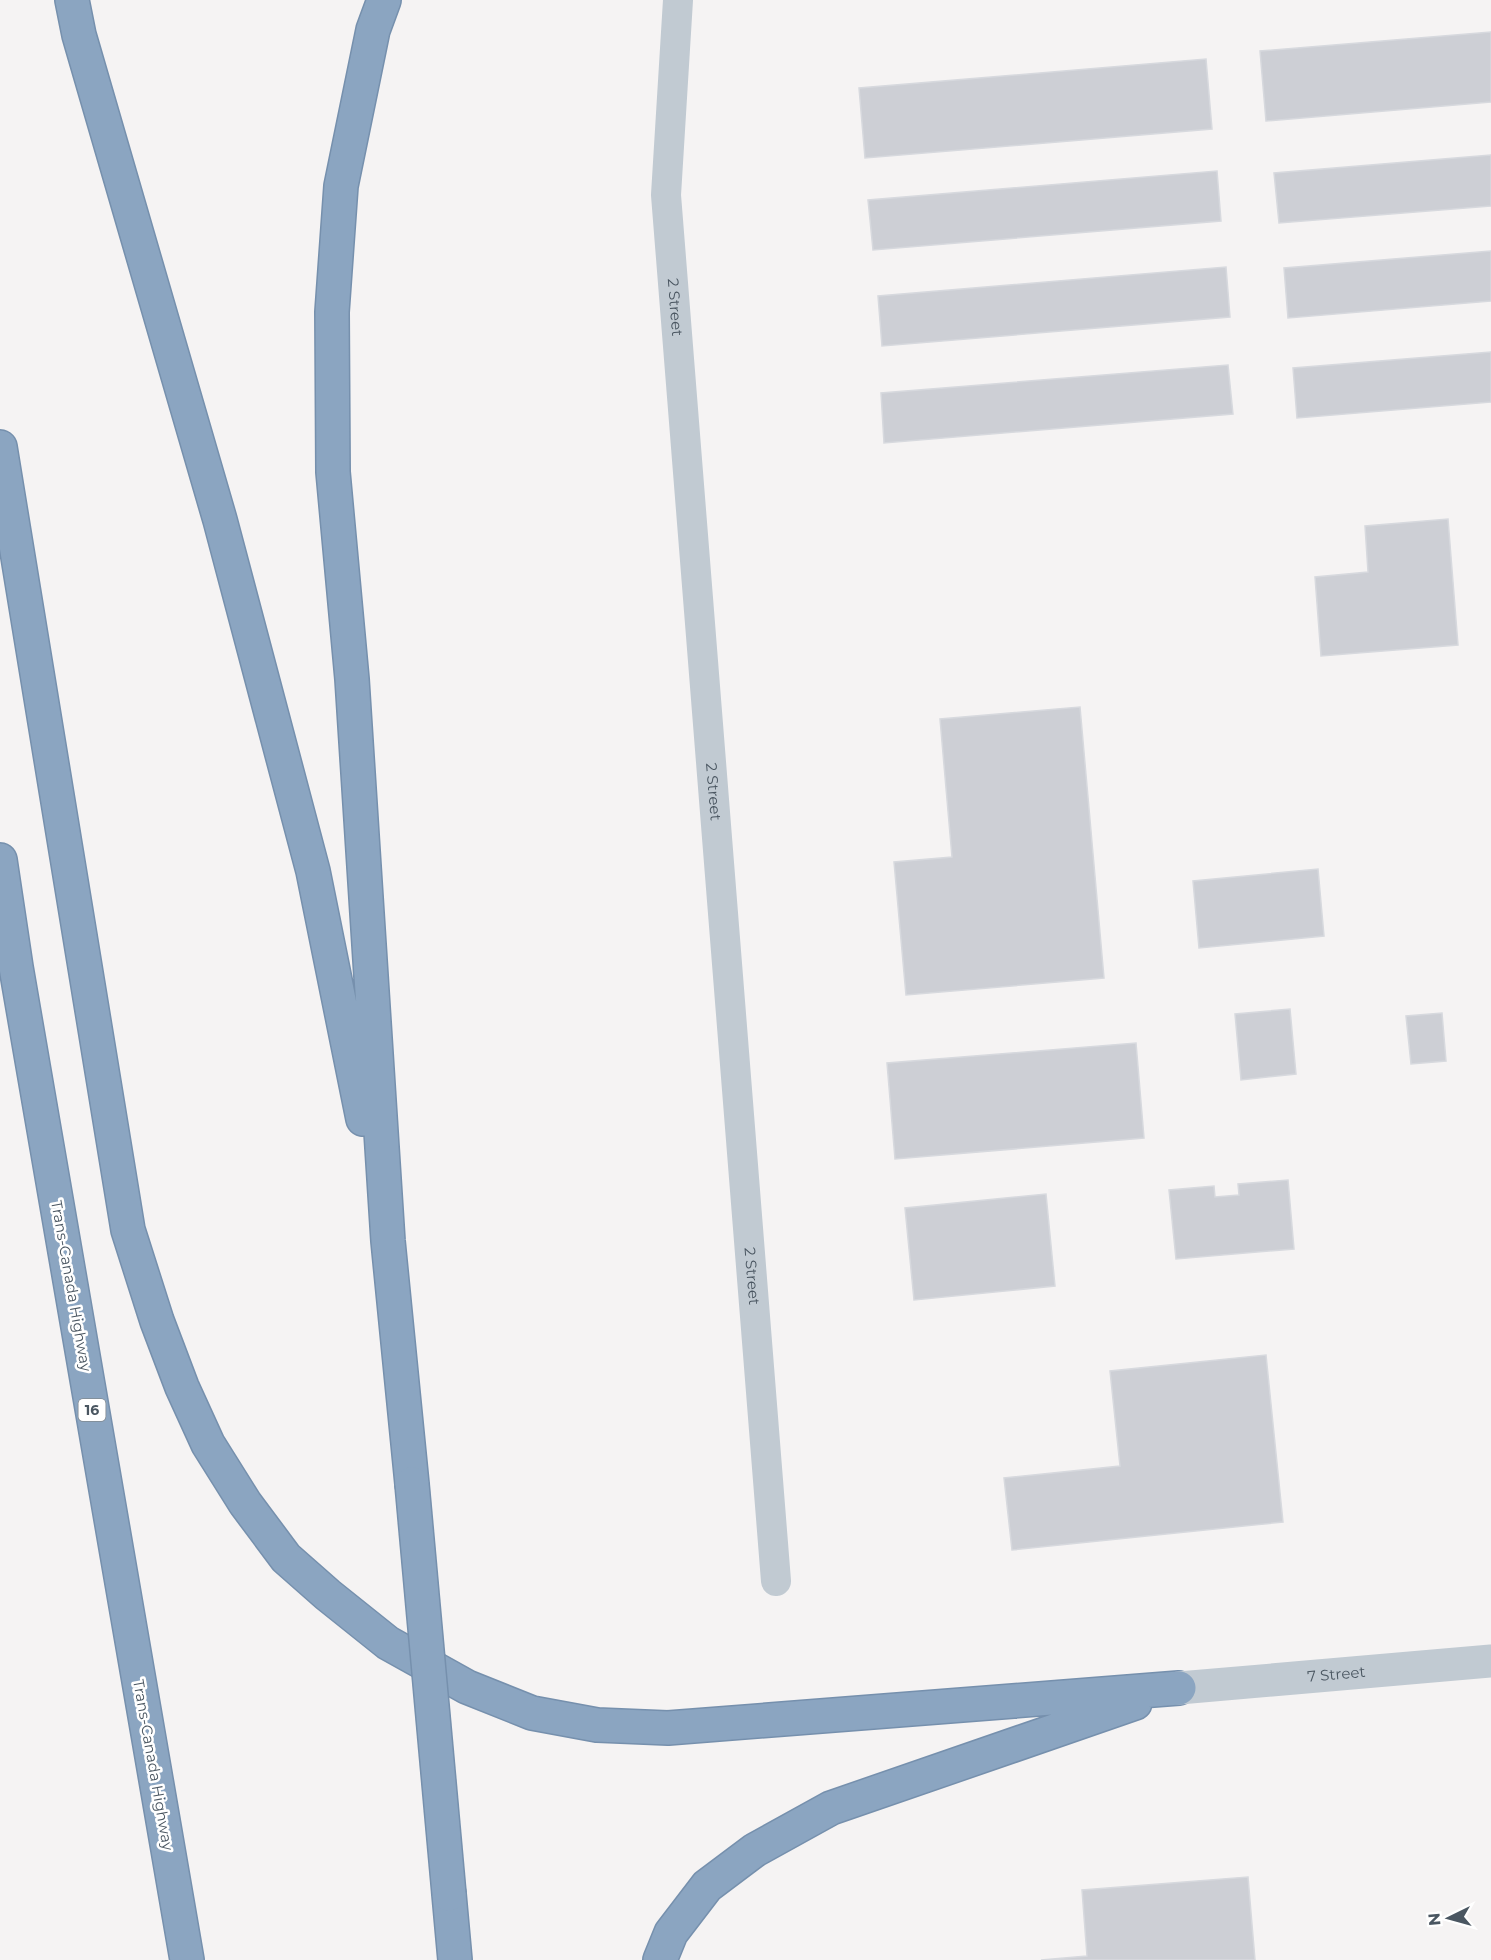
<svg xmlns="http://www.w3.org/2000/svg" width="1491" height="1960" font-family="Montserrat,sans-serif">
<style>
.building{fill:#cdcfd5;stroke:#d7d9de;stroke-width:1.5}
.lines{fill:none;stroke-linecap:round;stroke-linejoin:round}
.motorway-casing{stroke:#7690ad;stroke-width:36}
.minor{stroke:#c1cad2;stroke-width:30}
.tertiary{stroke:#c1cad2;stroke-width:33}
.motorway{stroke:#8ba5c1;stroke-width:33}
.motorway-bridge-casing{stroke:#7690ad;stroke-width:36;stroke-linecap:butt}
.motorway-bridge{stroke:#8ba5c1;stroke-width:33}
.labels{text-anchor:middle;stroke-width:5;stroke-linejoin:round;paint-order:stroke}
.shield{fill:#fff;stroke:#808990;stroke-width:1.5}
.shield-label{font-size:14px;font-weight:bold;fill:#4a5661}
.street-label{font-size:15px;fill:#4a5661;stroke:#fff}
</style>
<rect width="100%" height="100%" fill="#f5f3f3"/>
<path class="building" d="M1491,32V102L1266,121L1260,51Z
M1206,59L1212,129L865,158L859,88Z
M1491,155V206L1279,223L1274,173Z
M1217,171L1221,221L873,250L868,200Z
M1491,251V301L1288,318L1284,268Z
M1226,267L1230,317L882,346L878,296Z
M1491,352V402L1297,418L1293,368Z
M1228,365L1233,414L884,443L881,393Z
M1448,519L1458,645L1321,656L1315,577L1368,572L1365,526Z
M1080,707L1104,978L906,995L894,862L952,857L940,719Z
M1318,869L1324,936L1199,948L1193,881Z
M1290,1009L1296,1074L1241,1080L1235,1014Z
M1442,1013L1446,1061L1411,1064L1406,1016Z
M1136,1043L1144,1138L895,1159L887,1063Z
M1288,1180L1294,1249L1176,1259L1169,1190L1214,1186L1215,1197L1239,1195L1238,1184Z
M1046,1194L1055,1286L914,1300L905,1208Z
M1266,1355L1283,1522L1012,1550L1004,1478L1120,1466L1110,1371Z
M1248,1877L1255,1960H1041L1087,1956L1082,1890Z"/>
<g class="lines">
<defs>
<path id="motorway" d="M72,0L79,35L220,520L313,871L363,1119
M384,0L373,30L341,186L332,312L333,472L352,679L388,1241L412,1484
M0,447L128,1230L157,1321L182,1387L208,1444L245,1503L286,1558L328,1595L388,1643L467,1687L532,1713L597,1725L668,1728L1179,1688
M0,860L16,967L187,1960
M449,1894L455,1960
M660,1960L671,1933L707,1886L755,1850L831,1808L1135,1703"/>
</defs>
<use href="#motorway" class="motorway-casing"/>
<path class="minor" id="s1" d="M678,0L666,195L776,1581"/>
<path class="tertiary" id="s2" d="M1179,1688L1491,1661"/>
<use href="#motorway" class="motorway"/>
<defs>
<path id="motorway-bridge" d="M412,1484L449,1894"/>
</defs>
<use href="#motorway-bridge" class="motorway-bridge-casing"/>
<use href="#motorway-bridge" class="motorway-bridge"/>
</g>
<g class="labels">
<rect class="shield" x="78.5" y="1399" width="27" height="22" rx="4.5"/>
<g class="shield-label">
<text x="92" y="1415">16</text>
</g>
<g class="street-label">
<text dy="5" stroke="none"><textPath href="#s1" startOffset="308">2 Street</textPath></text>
<text dy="5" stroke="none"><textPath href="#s1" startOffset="794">2 Street</textPath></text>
<text dy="5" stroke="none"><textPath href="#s1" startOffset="1280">2 Street</textPath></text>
<text transform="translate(71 1286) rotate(80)" y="5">Trans-Canada Highway</text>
<text dy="5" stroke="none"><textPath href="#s2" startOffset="158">7 Street</textPath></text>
<text transform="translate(153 1765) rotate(80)" y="5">Trans-Canada Highway</text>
</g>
</g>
<g transform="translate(1449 1918) rotate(265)" stroke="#ffffff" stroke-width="4.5" paint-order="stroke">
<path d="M0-4.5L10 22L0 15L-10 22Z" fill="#4a5661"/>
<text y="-9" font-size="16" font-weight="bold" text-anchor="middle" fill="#4a5661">N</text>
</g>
</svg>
